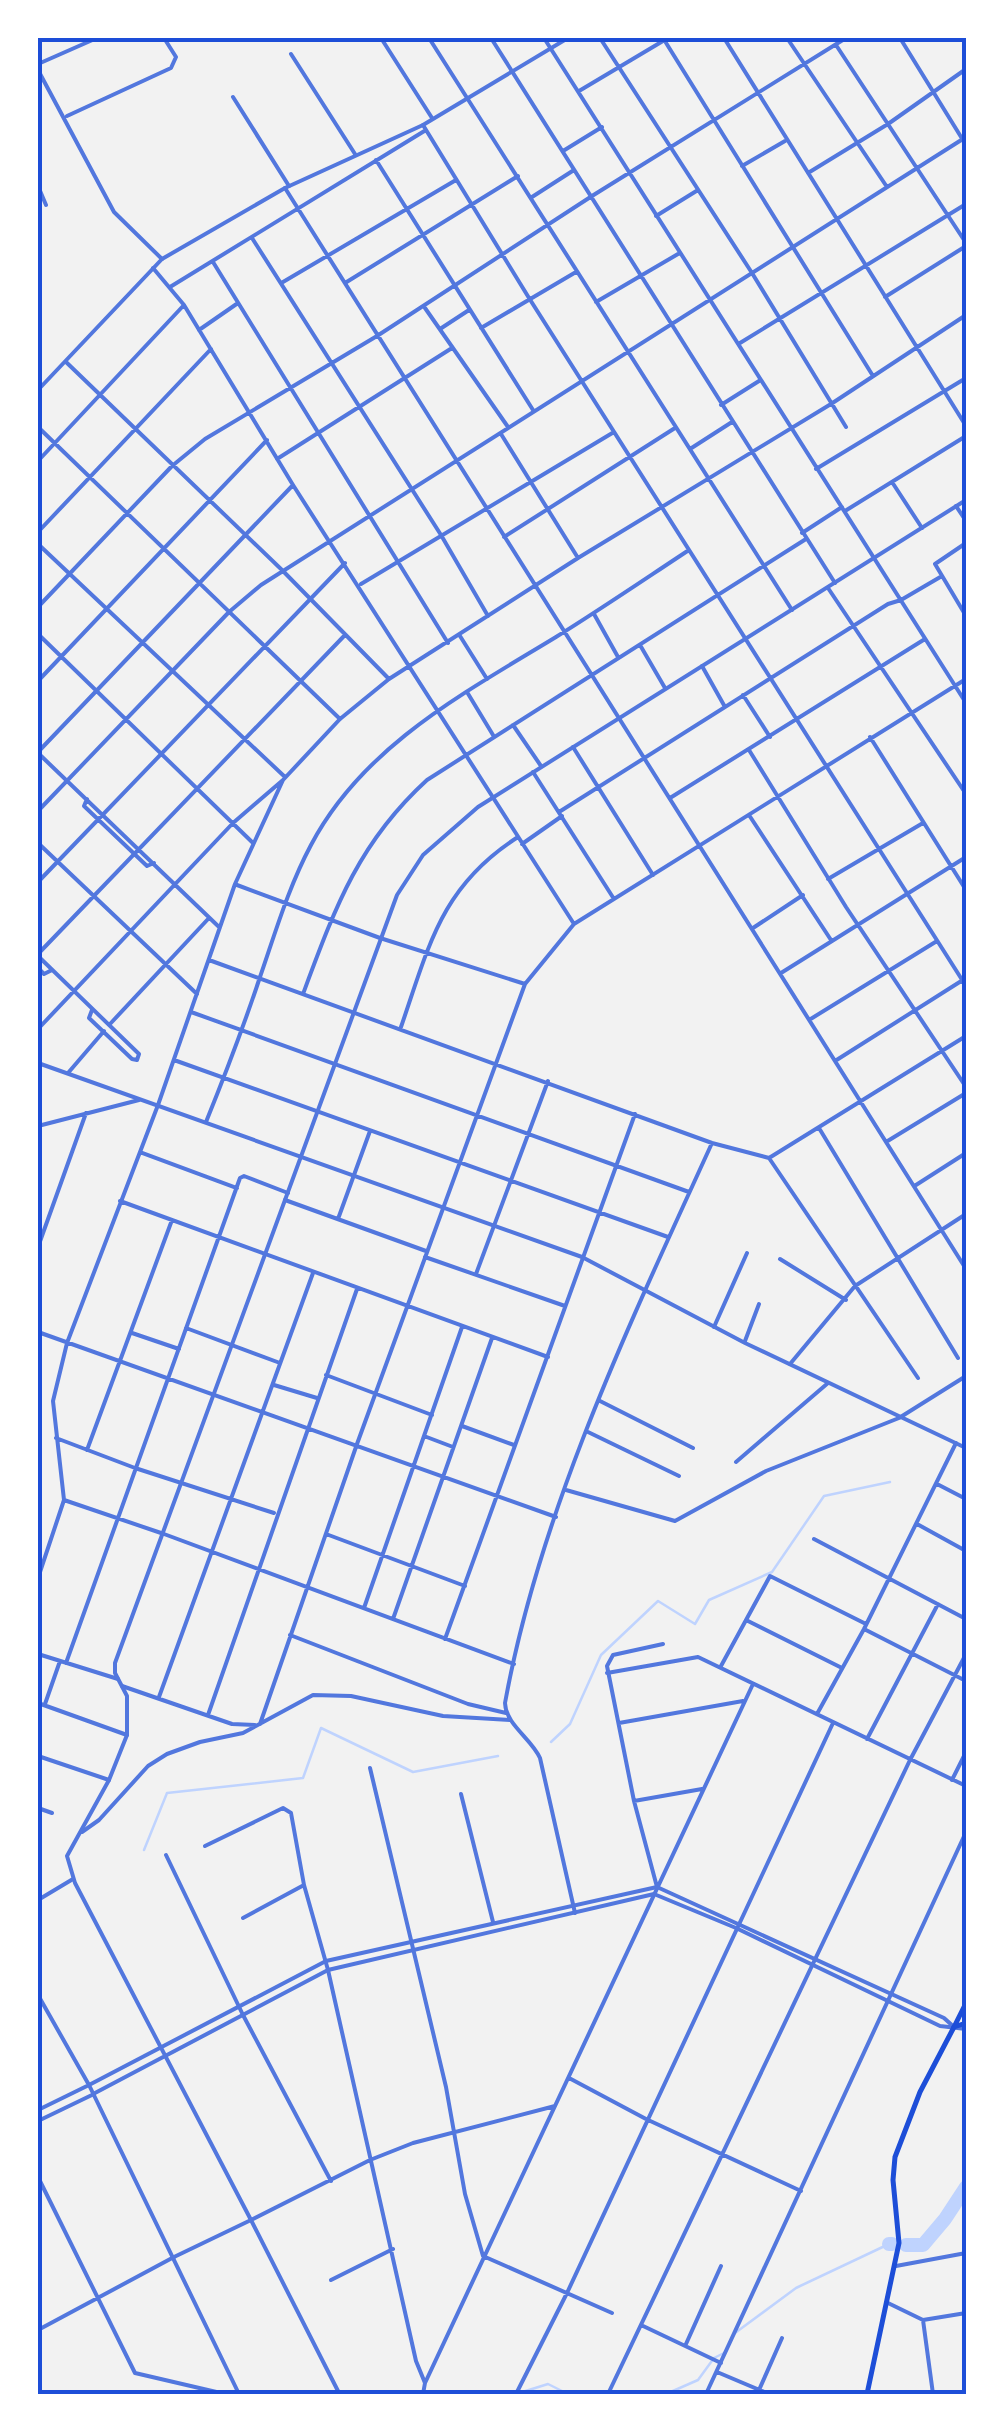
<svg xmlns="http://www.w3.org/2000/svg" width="1004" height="2432" font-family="'Fira Sans Condensed',sans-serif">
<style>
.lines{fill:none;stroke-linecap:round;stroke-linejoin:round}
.stream{stroke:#bfd3fe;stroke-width:2.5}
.river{stroke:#bfd3fe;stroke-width:14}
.minor{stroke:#5277de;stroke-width:4}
.tertiary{stroke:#5277de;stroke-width:4}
.secondary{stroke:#1d4ed8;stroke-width:5}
.primary{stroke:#1d4ed8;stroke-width:5}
.neatline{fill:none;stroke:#1d4ed8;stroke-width:4}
</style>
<rect width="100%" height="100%" fill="#f2f2f2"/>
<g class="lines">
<path class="stream" d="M551,1742L570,1724L601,1655L658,1601L695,1624L709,1600L772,1572L824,1496L890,1482
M144,1850L167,1793L303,1778L321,1728L413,1772L498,1756
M735,2333L796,2288L889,2244
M516,2394L548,2384L568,2394
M666,2394L698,2380L714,2358L724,2353"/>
<path class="river" d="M889,2244H892
M906,2245H923L945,2219L966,2187"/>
<path class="minor" d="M381,38L432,118
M429,38L792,610
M491,38L835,583
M544,38L966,703
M600,38L752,273L846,427
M663,38L873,376
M724,38L966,426
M787,38L887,187
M900,38L966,145
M964,38L966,41
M836,45L966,243
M291,54L355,154
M38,64L97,38
M38,70L114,212L162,259
M579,91L668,38
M233,97L289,186
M67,116L171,68L176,57L164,38
M423,125L529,298L966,986
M563,151L602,127
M376,160L533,410
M742,166L785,141
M808,173L888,124L966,69
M38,186L46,205
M285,188L966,1269
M532,197L574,170
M656,216L698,190
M252,238L441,535L488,616
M213,262L448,643
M153,268L184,305L293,485L574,924
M283,282L456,180
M345,283L518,176
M170,287L426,130
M885,297L966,246
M596,302L678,254
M425,308L508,427
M481,328L576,272
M440,329L469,310
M199,330L238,303
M740,343L966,204
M66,362L282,570L389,679
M721,405L759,381
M38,427L340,719
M501,434L578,558
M690,449L732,422
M277,459L452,348
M38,461L184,305
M816,469L966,378
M892,482L922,528
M956,506L966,521
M845,511L966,436
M38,532L211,349
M802,533L842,507
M504,537L675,428
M966,543L935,564L966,616
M38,544L285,777
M361,584L614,432
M828,588L966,794
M38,607L172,466L205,439L377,336L592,196L846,38
M594,614L618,657
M38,634L252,842
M460,636L487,679
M640,645L665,688
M702,666L725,707
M38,681L267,440
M467,692L493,735
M743,695L770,737
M513,725L541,766
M870,737L966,890
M573,747L653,875
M749,750L846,907L966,1087
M38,752L293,485
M38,753L218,926
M533,772L614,899
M670,798L925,639
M87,799L84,806L147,866L154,863
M38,811L229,612L261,585L966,137
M559,812L888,604L901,600L942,576
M749,815L831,940
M38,843L197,994
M522,844L562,816
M828,879L923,823
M38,882L345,563
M237,885L380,938L525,984
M753,928L803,895
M38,954L345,635
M38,956L139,1054L137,1060L132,1059L89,1018L92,1010
M209,960L712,1143L769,1158L918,1378
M38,968L44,974L52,970
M781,973L966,857
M303,994C335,908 358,843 427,780L806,539
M191,1012L689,1192
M809,1020L937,941
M110,1024L209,918
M401,1027C429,946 441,886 518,837
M38,1029L233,823L283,780
M174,1060L668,1237
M835,1061L966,978
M68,1073L104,1031
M206,1122C225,1075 243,1028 259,980C275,934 288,888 311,845C363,746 464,693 556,637C601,609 645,579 689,550
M38,1126L139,1100
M819,1128L958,1358
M886,1142L966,1093
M140,1152L237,1188
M769,1158L966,1036
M916,1185L966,1153
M285,1200L426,1251
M120,1201L548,1357
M338,1219L370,1131
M38,1247L86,1113
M425,1257L565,1306
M780,1259L846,1300
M476,1274L548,1081
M714,1327L747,1253
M186,1328L280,1363
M38,1332L556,1517
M132,1333L179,1349
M745,1341L759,1304
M790,1364L855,1286L966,1214
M326,1375L432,1415
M274,1385L317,1398
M600,1401L693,1448
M462,1426L514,1445
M588,1432L679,1476
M424,1436L453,1447
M56,1438L135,1468L274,1513
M87,1450L172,1220
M736,1462L828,1383
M937,1484L966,1499
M566,1490L675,1521L766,1471L899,1418L966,1376
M64,1500L164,1534L514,1664
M917,1524L966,1551
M326,1534L465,1586
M814,1539L966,1619
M38,1578L64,1500L53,1401L67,1343L158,1105L235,884L283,780L340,719L389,679L578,558L831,404L966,315
M364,1608L462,1327
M393,1619L492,1338
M746,1620L840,1667
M864,1629L966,1681
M290,1635L468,1704L506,1713
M445,1639L635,1114
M38,1654L118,1679
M66,1663L240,1178L244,1176L288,1193
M721,1666L770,1576L866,1624
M607,1673L698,1657L966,1786
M122,1686L232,1724L255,1725
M159,1697L313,1273
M38,1703L127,1735
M45,1704L60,1661
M817,1714L864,1629L956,1443
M208,1715L357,1289
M619,1723L743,1701
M260,1724L357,1444L525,984L574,924L966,679
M867,1739L938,1604
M38,1756L109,1780
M370,1768L446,2087L465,2194L483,2256L612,2313
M952,1780L966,1752
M461,1794L493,1922
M634,1801L702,1789
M38,1808L52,1813
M82,1832L99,1820L148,1766L167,1754L200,1742L243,1733L313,1695L351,1696L443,1716L510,1720
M205,1846L283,1808L291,1813L304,1885L328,1970L416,2361L425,2383L753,1684
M166,1855L243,2015L331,2181
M657,1887L634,1801L607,1666L613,1655L663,1644
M38,1900L73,1879
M575,1913L540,1758C531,1738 506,1725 505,1703C540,1510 631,1321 712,1143
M243,1918L304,1885
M38,1995L89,2085L38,2110
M569,2078L646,2119L801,2191
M38,2121L94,2094
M38,2177L135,2373L225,2394
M896,2266L966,2253
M331,2280L393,2249
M888,2303L923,2320L966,2313
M923,2320L933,2394
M641,2325L721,2363
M38,2330L174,2257
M686,2344L721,2266
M717,2372L769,2394
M759,2390L782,2338
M338,2391L251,2220L370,2160L413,2143L555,2106
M423,2394L425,2383
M516,2394L567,2293L833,1723
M608,2394L910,1760L966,1654
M706,2394L966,1832"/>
<path class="tertiary" d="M38,390L162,259L285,188L423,125L568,38
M38,1063L582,1257L745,1343L966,1448
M95,2093L328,1970L654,1894L736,1928L940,2026L966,2029
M174,2257L251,2220L75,1883L67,1856L109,1780L127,1735V1696L115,1673V1663L397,895L423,855L478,807L966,500
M239,2394L89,2085L326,1961L657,1887L944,2018L954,2027"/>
<path class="secondary" d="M867,2394L899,2243L893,2180L895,2157L920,2092L954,2027"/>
<path class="primary" d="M954,2027L966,2003
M954,2027L966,2023"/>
</g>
<rect width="1004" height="2432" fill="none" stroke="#ffffff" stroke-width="80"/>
<rect x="40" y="40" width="924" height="2352" class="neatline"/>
</svg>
